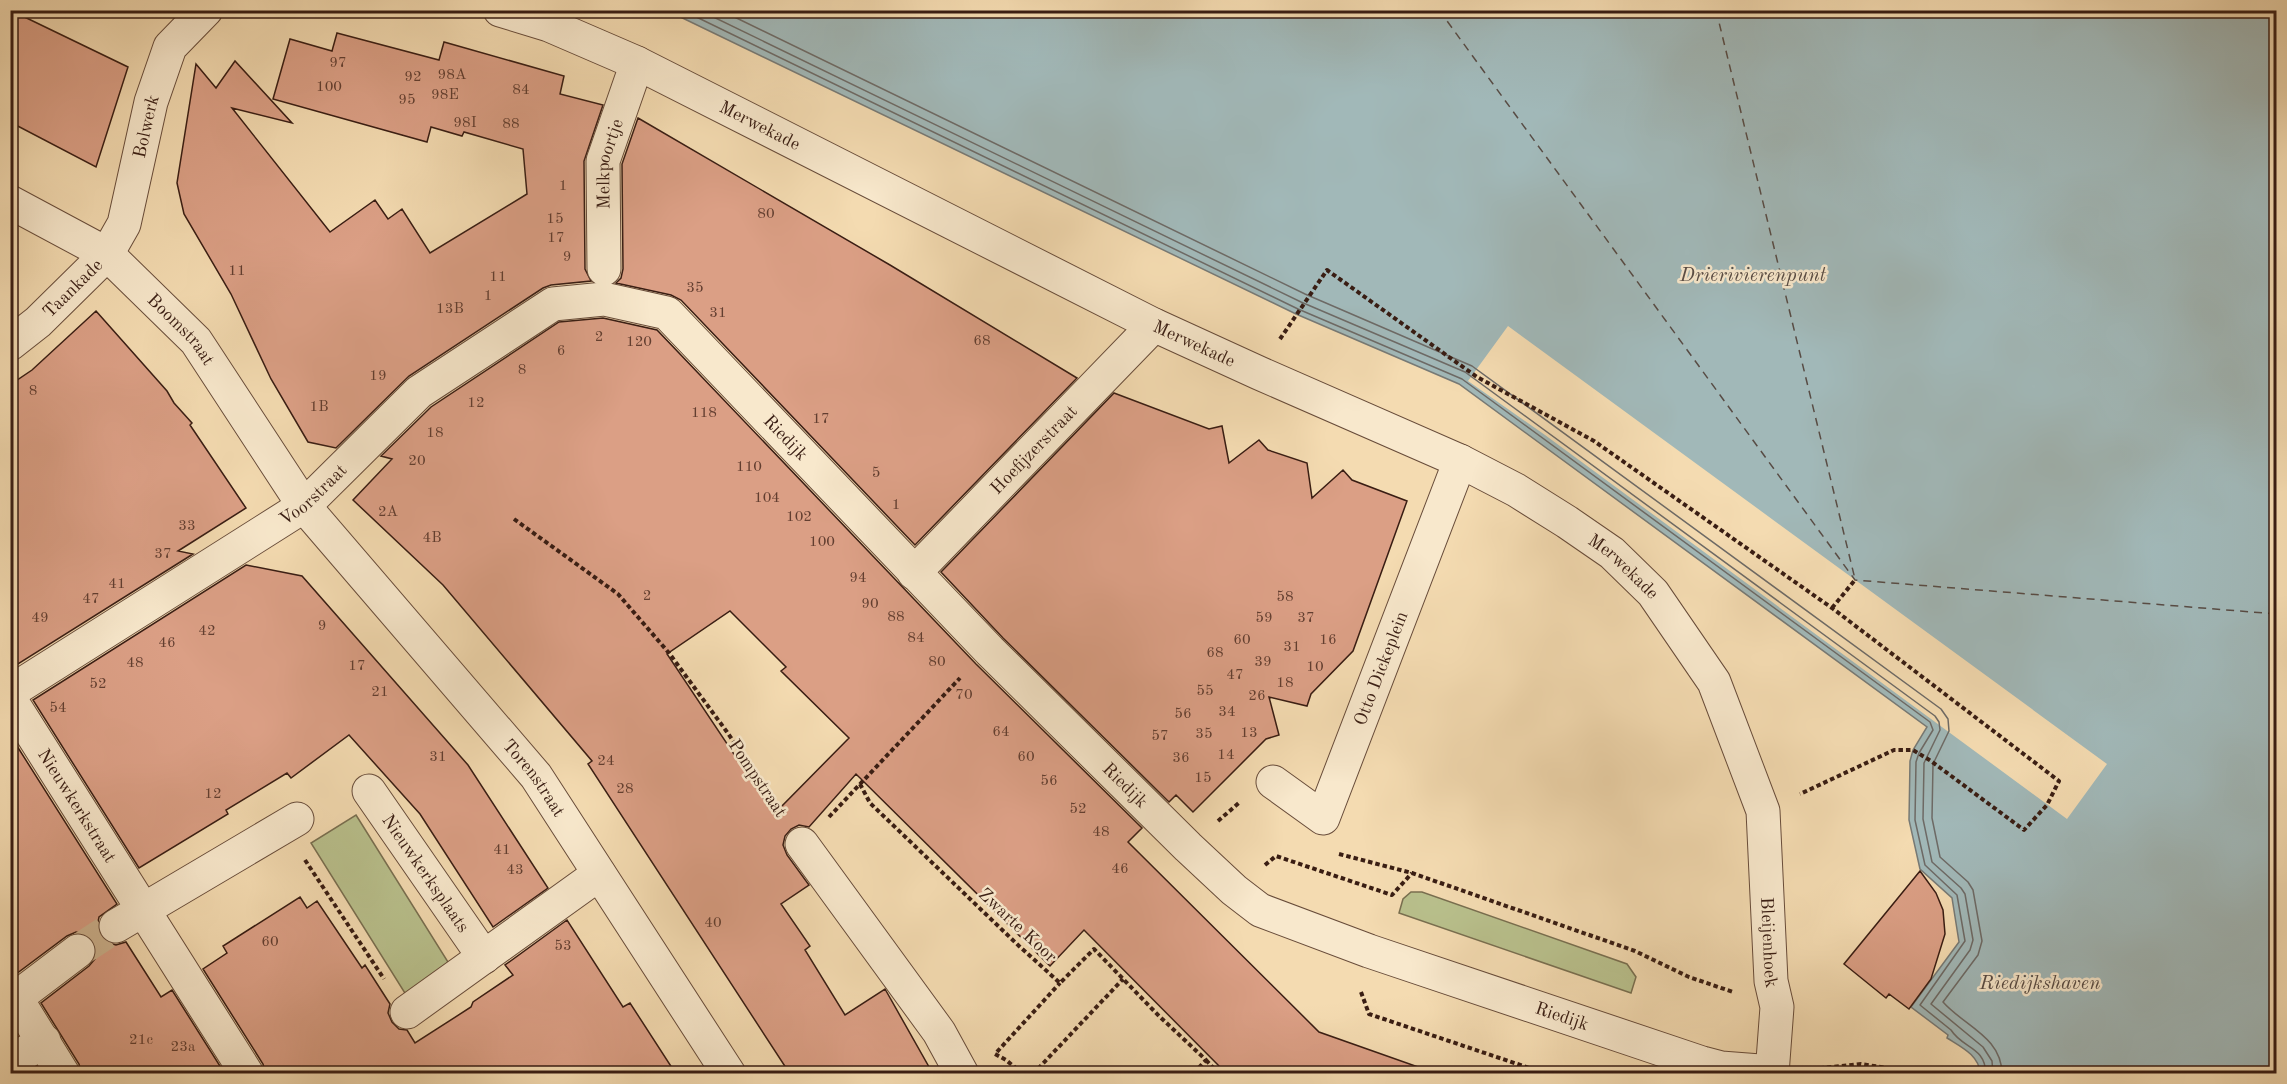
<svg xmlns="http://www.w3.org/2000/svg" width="2287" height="1084" font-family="'Old Standard TT',serif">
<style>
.green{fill:#b9c18d;stroke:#796f50;stroke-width:1.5}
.water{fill:#a1b8b8;stroke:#777a76;stroke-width:1.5}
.pier{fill:#f4dbb1}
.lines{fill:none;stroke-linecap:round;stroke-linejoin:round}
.shore{stroke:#6d6a66;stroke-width:1.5}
.ferry{stroke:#584c45;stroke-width:1.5;stroke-dasharray:8 6;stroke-linecap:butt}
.building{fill:#db9f85;stroke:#391d13;stroke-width:1.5;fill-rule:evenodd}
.minor-tunnel{stroke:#cfb591;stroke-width:33;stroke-dasharray:33 16;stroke-linecap:butt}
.minor-casing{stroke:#684c3a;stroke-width:35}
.path{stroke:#391d13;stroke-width:4;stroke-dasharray:4.5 3;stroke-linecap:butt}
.minor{stroke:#f8e8cc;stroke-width:33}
.labels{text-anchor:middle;stroke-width:5;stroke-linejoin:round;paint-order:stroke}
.number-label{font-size:15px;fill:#623e30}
.street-label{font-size:18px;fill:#391d13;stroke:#f8e8cc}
.water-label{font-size:20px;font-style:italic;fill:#584c45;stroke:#f8e8cc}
</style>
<rect width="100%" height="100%" fill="#f4dbb1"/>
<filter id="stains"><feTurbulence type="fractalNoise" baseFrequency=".00333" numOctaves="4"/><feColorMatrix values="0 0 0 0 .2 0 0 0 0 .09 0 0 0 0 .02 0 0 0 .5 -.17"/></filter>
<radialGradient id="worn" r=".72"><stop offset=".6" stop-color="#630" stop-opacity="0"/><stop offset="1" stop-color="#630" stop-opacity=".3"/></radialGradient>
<path class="green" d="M356,815L453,970L408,998L311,843Z
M1411,892H1422L1627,964L1636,977L1631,993L1399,913L1403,899Z"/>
<path class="water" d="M668,11H2276V1073H1980C1979,1055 1961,1047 1947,1038L1948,1035L1911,1007L1959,942L1952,898L1920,869L1909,820L1910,761L1913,750L1927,727L1459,384L1296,314Z"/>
<path class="pier" d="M1508,326L2107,764L2067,819L1545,435L1468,381Z"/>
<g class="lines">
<path class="shore" d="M682,10L1298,309L1462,379L1930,722L1933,730L1919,753L1916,762L1915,820L1925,865L1957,895L1965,941L1920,1005L1951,1030C1963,1049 1985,1046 1986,1074
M699,10L1301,302L1465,372L1935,716L1939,722L1940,730L1924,763L1923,819L1932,862L1961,888L1965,894L1973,940L1970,950L1931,1004L1983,1047L1992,1061L1993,1074
M720,10L1305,294L1472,366L1941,709L1948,719L1949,731L1933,764L1932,818L1940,857L1968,882L1973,890L1982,941L1978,955L1943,1002C1964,1026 2002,1037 2002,1074"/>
<path class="ferry" d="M1439,10L1855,580L2276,614
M1716,10L1855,579"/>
</g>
<path class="building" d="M10,10L128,67L96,167L10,122Z
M337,33L439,60L444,42L564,76L560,94L603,105L584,161L585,269L591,281L551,285L543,288L409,376L336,448L308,442L271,379L231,294L184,214L177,183L196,64L216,88L235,61L292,123L232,108L330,232L375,200L388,219L402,209L430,253L527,194L523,149L464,132L462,136L431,127L427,142L273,99L290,39L332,51Z
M638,118L890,265L1077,378L915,545L681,300L671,295L616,283L621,278L623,269L622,164Z
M96,311L167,391L174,403L192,423L190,425L246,508L178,551L193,554L10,669V385L32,370Z
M603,318L657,330L976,664L1142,828L1128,842L1319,1032L1421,1068L1420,1074H1227L1084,930L1050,966L856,774L809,827L799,825L791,829L785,836L783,845L787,855L809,885L781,904L810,946L805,950L845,1015L885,989L933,1074H790L588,764L592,761L443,585L353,500L392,459L381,456L431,407L559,322ZM730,611L786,667L781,671L849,738L774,814L667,654Z
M1114,393L1209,429L1222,426L1229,463L1259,440L1268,450L1307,463L1312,498L1343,470L1352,480L1407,501L1353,651L1311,694L1307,706L1269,697L1279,735L1266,739L1193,812L1176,795L1169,802L1003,638L941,572Z
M246,565L302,576L468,765L548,888L493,927L420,814L349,735L291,778L287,773L226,810L228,814L139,868L33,700Z
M10,735L117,904L99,917L97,927L100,936L106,942L116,945L126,942L161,997L172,990L225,1074H82L79,1064L41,1003L89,966L95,959L96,948L93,940L86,934L76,932L67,936L12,977L10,975Z
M1920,871L1936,893L1943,910L1945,934L1931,979L1909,1009L1889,994L1886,998L1844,964Z
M300,897L307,908L317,901L362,968L365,965L390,1004L388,1013L392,1022L399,1029L407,1030L415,1043L471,1007L473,1002L513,975L505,965L567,920L623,1007L630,1003L676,1074H266L263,1064L203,969L227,953L223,946Z"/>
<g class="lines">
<path class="minor-tunnel" d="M78,951L116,926"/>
<defs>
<g id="minor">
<path id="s1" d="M500,10L549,25L637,63L1154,325L1259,373L1460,461L1516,490L1567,522L1612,553L1653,593L1714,682L1763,811L1771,981L1777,1007L1772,1074"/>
<path id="s2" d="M10,202L107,254L196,341L304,506L536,776L729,1074"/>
<path id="s3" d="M604,269L603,161L637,63"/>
<path id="s4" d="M10,344L38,322L107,254L124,224L151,102L170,47L206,10"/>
<path id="s5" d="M914,573L1154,325"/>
<path id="s6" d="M10,692L304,506L419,392L553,304L604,299L667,313L990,651L1188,847L1234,890L1260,910L1369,951L1702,1063L1721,1068L1773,1072"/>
<path id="s7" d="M10,699L247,1074"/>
<path id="s8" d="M1273,782L1323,818L1460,461"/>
<path id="s9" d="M369,791L484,957"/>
<path d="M802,844L939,1032L962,1074"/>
<path d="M116,926L297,819"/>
<path d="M407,1012L599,874"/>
<path d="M10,1062L44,1041"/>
<path d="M63,1074L16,998L78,951"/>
</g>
</defs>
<use href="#minor" class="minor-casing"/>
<path class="path" d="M1280,339L1327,270L1477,377L1594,441L1832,608L2059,781L2047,805L2024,830L1931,761L1913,750H1894L1800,794
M514,519L618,594L669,653L727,732L781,812
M1832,608L1855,580
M860,784L870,803L1019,946L1060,983L1094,949L1159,1016L1206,1060L1193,1074
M829,817L960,678
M1218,821L1240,802
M1339,854L1412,873L1635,951L1689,977L1733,992
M305,860L384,979
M1265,865L1276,856L1392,895L1412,873
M1361,992L1369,1014L1547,1074
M1206,1060L1219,1074
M1812,1069L1861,1064L1906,1071L1912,1074
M1023,1074L1006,1060L995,1054L1060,983
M1033,1074L1123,979
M1529,1074L1531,1068"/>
<use href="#minor" class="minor"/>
</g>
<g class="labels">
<g class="number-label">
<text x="338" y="67">97</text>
<text x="452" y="79">98A</text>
<text x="413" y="81">92</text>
<text x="329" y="91">100</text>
<text x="521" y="94">84</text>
<text x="445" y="99">98E</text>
<text x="407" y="104">95</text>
<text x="465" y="127">98I</text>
<text x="511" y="128">88</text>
<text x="563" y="190">1</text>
<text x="766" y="218">80</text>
<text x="555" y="223">15</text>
<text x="556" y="242">17</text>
<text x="567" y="261">9</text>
<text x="237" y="275">11</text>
<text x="498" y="281">11</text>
<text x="695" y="292">35</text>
<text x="488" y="300">1</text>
<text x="450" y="313">13B</text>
<text x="718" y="317">31</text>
<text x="599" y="341">2</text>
<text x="982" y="345">68</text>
<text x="639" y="346">120</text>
<text x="561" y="355">6</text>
<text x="522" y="374">8</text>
<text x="378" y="380">19</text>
<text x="33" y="395">8</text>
<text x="476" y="407">12</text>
<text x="319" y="411">1B</text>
<text x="704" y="417">118</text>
<text x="821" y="423">17</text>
<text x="435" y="437">18</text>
<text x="417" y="465">20</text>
<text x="749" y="471">110</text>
<text x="876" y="477">5</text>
<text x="767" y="502">104</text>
<text x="896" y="509">1</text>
<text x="388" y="516">2A</text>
<text x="799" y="521">102</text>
<text x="187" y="530">33</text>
<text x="432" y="542">4B</text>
<text x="822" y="546">100</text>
<text x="163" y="558">37</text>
<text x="858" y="582">94</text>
<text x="117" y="588">41</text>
<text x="647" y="600">2</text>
<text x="1285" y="601">58</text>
<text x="91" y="603">47</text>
<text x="870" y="608">90</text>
<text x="896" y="621">88</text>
<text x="40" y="622">49</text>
<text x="1264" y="622">59</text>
<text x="1306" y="622">37</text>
<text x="322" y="630">9</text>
<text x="207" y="635">42</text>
<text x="916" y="642">84</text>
<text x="1242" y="644">60</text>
<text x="1328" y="644">16</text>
<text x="167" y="647">46</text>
<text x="1292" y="651">31</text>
<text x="1215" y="657">68</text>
<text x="937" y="666">80</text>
<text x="1263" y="666">39</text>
<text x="135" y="667">48</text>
<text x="357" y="670">17</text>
<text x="1315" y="671">10</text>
<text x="1235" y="679">47</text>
<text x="1285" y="687">18</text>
<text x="98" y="688">52</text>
<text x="1205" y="695">55</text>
<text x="380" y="696">21</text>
<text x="964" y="699">70</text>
<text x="1257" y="700">26</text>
<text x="58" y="712">54</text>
<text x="1227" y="716">34</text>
<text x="1183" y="718">56</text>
<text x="1001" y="736">64</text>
<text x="1249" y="737">13</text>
<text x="1204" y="738">35</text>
<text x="1160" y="740">57</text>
<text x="1226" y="759">14</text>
<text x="438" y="761">31</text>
<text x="1026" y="761">60</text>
<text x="1181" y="762">36</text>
<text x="606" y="765">24</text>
<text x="1203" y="782">15</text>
<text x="1049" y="785">56</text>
<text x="625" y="793">28</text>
<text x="213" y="798">12</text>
<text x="1078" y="813">52</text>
<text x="1101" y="836">48</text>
<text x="502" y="854">41</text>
<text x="1120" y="873">46</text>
<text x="515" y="874">43</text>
<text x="713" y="927">40</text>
<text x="270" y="946">60</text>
<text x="563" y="950">53</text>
<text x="141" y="1044">21c</text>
<text x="183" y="1051">23a</text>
</g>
<g class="street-label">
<text dy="6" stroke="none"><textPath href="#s1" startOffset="285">Merwekade</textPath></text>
<text dy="6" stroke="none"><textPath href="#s4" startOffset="267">Bolwerk</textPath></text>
<text dy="6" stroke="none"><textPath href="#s3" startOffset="106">Melkpoortje</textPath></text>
<text dy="6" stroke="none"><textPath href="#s4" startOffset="84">Taankade</textPath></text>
<text dy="6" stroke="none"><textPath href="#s2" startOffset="216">Boomstraat</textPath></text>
<text dy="6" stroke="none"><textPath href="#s1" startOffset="771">Merwekade</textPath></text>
<text dy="6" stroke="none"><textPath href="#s6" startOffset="958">Riedijk</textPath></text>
<text dy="6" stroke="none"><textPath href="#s5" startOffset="172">Hoefijzerstraat</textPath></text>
<text dy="6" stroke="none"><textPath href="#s6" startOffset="362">Voorstraat</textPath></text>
<text dy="6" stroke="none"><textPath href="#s1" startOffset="1257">Merwekade</textPath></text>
<text dy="6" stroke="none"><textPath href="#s8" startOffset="222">Otto Dickeplein</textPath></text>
<text dy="6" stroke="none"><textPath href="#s2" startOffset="788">Torenstraat</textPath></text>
<text transform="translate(758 778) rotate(56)" y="6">Pompstraat</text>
<text dy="6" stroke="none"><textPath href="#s6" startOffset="1444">Riedijk</textPath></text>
<text dy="6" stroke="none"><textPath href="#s7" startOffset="126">Nieuwkerkstraat</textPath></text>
<text dy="6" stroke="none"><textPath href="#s9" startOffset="100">Nieuwkerksplaats</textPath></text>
<text transform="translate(1018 925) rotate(43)" y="6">Zwarte Koor</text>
<text dy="6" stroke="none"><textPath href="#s1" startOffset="1674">Bleijenhoek</textPath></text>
<text dy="6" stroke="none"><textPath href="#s6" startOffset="1948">Riedijk</textPath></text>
</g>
<g class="water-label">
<text x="1753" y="281">Drierivierenpunt</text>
<text x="2040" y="989">Riedijkshaven</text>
</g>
</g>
<rect width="2287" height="1084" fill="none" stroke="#f4dbb1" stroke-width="36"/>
<rect x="12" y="12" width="2263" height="1060" fill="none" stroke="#391d13" stroke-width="3"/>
<rect x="18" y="18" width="2251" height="1048" fill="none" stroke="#391d13" stroke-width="1.5"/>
<rect width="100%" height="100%" filter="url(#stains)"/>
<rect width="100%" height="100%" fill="url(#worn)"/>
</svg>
